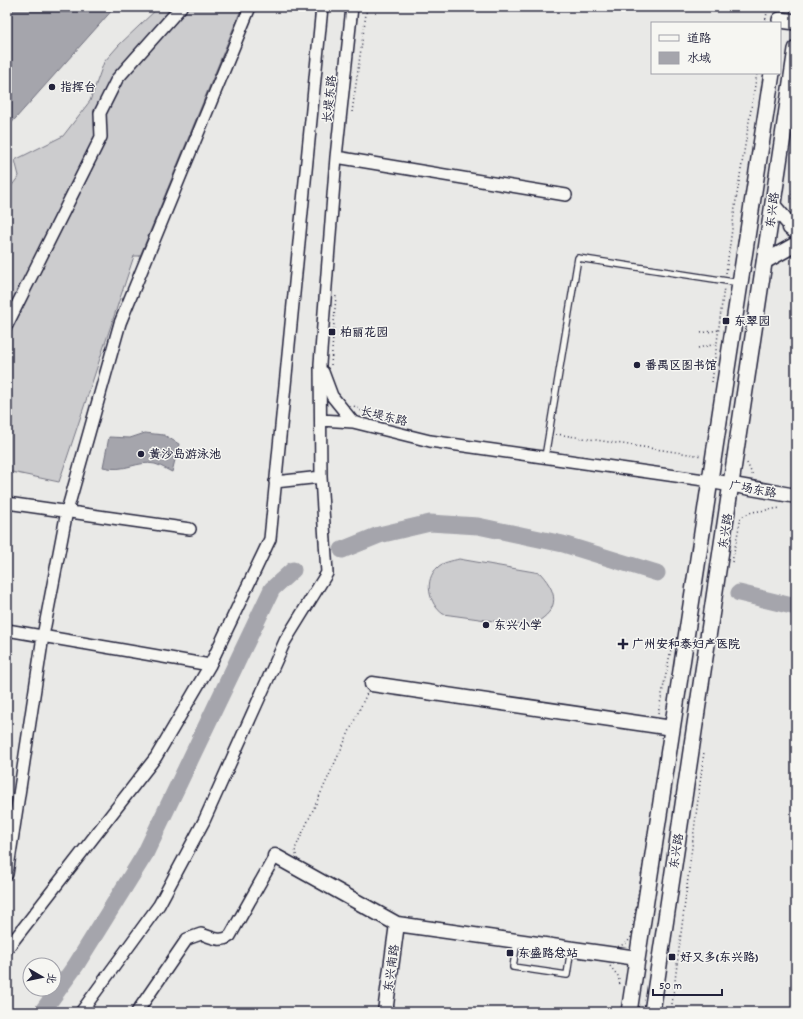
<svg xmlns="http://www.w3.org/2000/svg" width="803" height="1019" font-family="Dekko,'LXGW WenKai TC',sans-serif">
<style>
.grass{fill:#ccccce;stroke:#777784}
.water{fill:#a5a5ac;stroke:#71717f}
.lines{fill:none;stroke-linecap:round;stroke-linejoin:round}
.river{stroke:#a5a5ac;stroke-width:17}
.service-casing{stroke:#22223b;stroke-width:8}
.minor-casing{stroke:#22223b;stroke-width:14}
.tertiary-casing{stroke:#22223b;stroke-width:17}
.secondary-casing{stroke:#22223b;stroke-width:18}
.path{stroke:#22223b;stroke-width:1.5;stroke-dasharray:1 3;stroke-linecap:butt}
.service{stroke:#f6f6f2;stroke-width:5.5}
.minor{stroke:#f6f6f2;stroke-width:11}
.tertiary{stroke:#f6f6f2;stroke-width:14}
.secondary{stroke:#f6f6f2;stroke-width:15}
.poi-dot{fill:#22223b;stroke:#f6f6f2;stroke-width:1.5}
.labels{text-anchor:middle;stroke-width:3;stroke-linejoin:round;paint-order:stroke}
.poi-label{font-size:12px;font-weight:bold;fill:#22223b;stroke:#f6f6f2;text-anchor:start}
.street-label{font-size:12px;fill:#22223b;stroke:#f6f6f2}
</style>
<rect width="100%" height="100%" fill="#e9e9e7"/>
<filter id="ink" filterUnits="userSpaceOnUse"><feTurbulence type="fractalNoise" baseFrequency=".025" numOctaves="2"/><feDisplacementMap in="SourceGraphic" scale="8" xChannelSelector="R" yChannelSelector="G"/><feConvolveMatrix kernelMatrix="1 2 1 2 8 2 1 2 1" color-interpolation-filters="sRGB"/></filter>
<g filter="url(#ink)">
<path class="grass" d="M159,7H242L140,256H134L59,482L7,471V192L19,176L15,160L63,136L90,101L104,62L119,45Z
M459,559L540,573C561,596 558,612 530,626L443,614C429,604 423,580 438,567C443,562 452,561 459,559Z"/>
<path class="water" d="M7,7H115L7,128Z
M145,433L164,435L179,444L172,472C167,470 162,466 155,464C137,460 125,473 103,467L109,437L130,438Z"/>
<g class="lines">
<path class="river" d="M342,550L379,535L430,523L478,526L563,544L657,573
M739,593L796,607
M42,1012L76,965L145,854L272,589L293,570"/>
<defs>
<path id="service" d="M545,457L578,258L740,283
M517,941L513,967L567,975L571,948"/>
<path id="minor" d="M336,157L566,195
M7,325L101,137L100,113L117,79L181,7
M323,372L332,396L353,422
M321,420L353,422L430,441L711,481
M275,482L321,477
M7,503L190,529
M7,630L210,665
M7,874L43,636L67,511L120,323L250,7
M7,949L156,757L210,665L270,539L322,7
M81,1012L159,905L204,821L285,641L327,573L321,477L320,364L336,157L352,7
M137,1012L187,939L201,934C212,937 220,943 230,936L275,856"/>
<path id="tertiary" d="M773,205L791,226L790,228L796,232
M764,262L796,244
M711,481L796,496
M372,684L672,728
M275,856L397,924L637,958
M385,1012L397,924"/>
<path id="secondary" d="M780,20L796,22
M629,1012L772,73
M652,1012L796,49"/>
</defs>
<use href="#service" class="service-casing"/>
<use href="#minor" class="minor-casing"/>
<use href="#tertiary" class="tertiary-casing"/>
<use href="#secondary" class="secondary-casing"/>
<path class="path" d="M765,23L768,7
M352,112L367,7
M796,170L792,197L796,209
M726,273L736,200L757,73
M701,333L719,330
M698,348L716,344
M331,365L336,295
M712,382L724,287
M354,406L363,412
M556,434L702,456
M747,463L753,476
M732,562L741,517L752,512L781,508
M373,687L662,729L665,732L664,738L631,937L627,943L617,947L607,948L397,916L297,860L295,849L368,691Z
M658,714L671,649
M610,966L618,976L620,985
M671,1012L704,752"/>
<use href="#service" class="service"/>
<use href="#minor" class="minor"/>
<use href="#tertiary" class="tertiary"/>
<use href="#secondary" class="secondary"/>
</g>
</g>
<g class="poi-dot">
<circle cx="52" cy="87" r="4"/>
<rect x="722" y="317" width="8" height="8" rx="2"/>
<rect x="328" y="328" width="8" height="8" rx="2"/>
<circle cx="637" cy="365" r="4"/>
<circle cx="141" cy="454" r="4"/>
<circle cx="486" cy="625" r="4"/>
<path d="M621 638h4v4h4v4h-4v4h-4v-4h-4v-4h4z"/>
<rect x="506" y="949" width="8" height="8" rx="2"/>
<rect x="668" y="953" width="8" height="8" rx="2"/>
</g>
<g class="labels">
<g class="poi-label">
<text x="60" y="91">指挥台</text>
<text x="734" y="325">东翠园</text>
<text x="340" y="336">柏丽花园</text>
<text x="645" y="369">番禺区图书馆</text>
<text x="149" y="458">黄沙岛游泳池</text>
<text x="494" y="629">东兴小学</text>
<text x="632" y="648">广州安和泰妇产医院</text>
<text x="518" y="957">东盛路总站</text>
<text x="680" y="961">好又多(东兴路)</text>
</g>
<g class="street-label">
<text transform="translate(329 99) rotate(-84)" y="4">长堤东路</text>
<text transform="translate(772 210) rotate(-82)" y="4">东兴路</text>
<text transform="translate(384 416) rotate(14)" y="4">长堤东路</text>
<text transform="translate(753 489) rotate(10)" y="4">广场东路</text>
<text transform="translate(725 531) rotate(-81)" y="4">东兴路</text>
<text transform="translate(676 851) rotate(-81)" y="4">东兴路</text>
<text transform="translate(391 968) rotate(-82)" y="4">东兴南路</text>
</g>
</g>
<rect width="803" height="1019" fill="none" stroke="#f6f6f2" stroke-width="24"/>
<rect x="12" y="12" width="779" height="995" fill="none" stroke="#22223b" stroke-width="1.5" filter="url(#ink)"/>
<rect x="651" y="22" width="130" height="52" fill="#f6f6f2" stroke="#a1a1a9"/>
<rect x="659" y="35" width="20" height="6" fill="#f6f6f2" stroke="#a1a1a9"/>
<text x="687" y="42" font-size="12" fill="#22223b">道路</text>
<rect x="659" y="52" width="20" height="12" fill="#a5a5ac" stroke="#a1a1a9"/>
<text x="687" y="62" font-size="12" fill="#22223b">水域</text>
<g transform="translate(42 977) rotate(99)"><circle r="19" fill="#f6f6f2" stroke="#a1a1a9"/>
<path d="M0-3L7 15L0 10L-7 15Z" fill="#22223b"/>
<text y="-6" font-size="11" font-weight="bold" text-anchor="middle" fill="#22223b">北</text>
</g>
<path d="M653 989v6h69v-6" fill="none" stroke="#22223b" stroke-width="2"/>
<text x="659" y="989" font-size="12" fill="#22223b" stroke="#f6f6f2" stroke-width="3" paint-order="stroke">50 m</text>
</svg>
